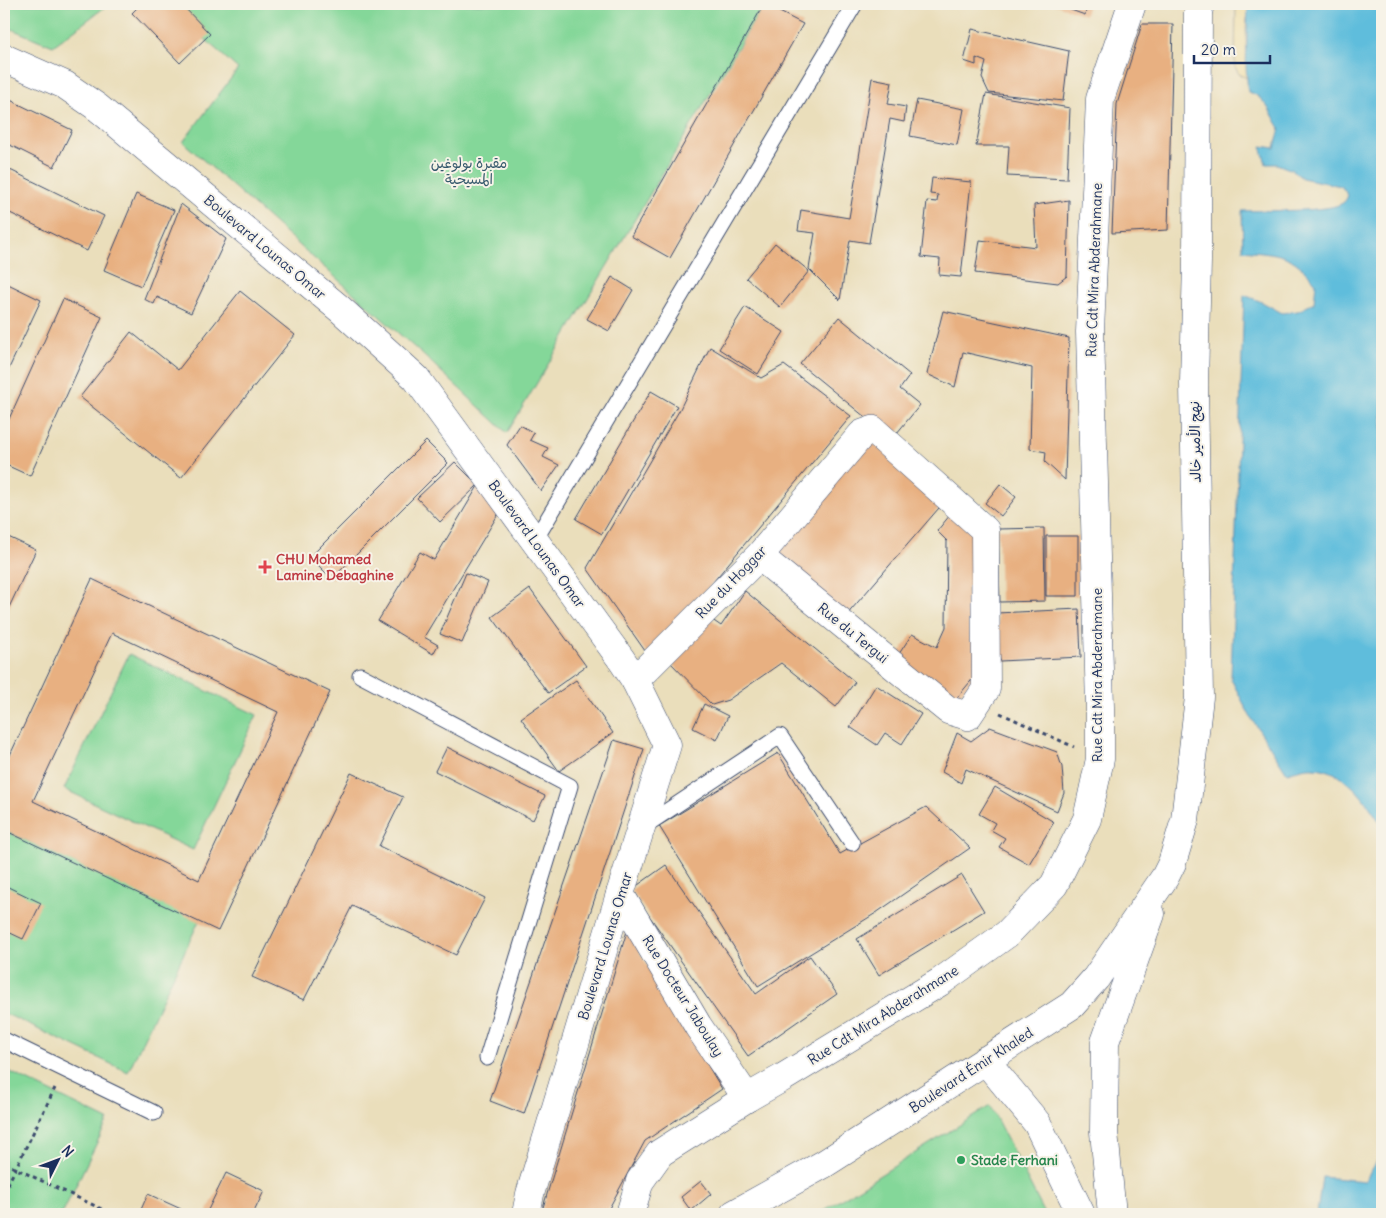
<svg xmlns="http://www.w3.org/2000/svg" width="1386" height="1218" font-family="Delius,'Playpen Sans Arabic',sans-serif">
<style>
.green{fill:#84d799;stroke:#50837c}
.sand{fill:#eeda9e;stroke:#84847e}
.water{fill:#5ebddc;stroke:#3c769d}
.building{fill:#e8b081;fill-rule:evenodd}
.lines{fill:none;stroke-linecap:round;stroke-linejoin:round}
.lane-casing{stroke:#3a496c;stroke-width:17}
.street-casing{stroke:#3a496c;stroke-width:29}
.secondary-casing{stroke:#3a496c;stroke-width:29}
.primary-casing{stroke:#3a496c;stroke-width:29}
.path{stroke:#3a496c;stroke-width:3;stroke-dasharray:4 4;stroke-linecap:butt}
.lane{stroke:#fff;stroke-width:15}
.street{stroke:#fff;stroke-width:28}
.secondary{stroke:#fff;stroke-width:28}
.primary{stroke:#fff;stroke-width:28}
.health-dot{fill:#e0444e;stroke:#f7f3e8;stroke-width:2}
.leisure-dot{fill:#2e9e5b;stroke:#f7f3e8;stroke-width:2}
.labels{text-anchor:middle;stroke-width:4;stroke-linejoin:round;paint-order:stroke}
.park-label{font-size:14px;fill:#35596d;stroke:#f7f3e8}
.street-label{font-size:14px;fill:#1b2f5e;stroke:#f7f3e8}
.health-label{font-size:14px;font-weight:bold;fill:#be3a42;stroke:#f7f3e8;text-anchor:start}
.leisure-label{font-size:14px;font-weight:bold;fill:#27864d;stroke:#f7f3e8;text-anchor:start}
</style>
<rect width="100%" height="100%" fill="#f7f3e8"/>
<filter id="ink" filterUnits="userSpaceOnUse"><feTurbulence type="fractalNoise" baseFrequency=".02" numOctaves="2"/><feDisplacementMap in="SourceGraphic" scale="10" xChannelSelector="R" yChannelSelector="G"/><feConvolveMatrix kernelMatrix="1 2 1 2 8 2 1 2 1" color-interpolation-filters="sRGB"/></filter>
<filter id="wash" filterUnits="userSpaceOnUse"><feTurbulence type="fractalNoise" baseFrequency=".0096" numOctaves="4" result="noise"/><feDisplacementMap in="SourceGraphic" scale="20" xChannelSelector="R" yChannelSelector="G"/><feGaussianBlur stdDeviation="1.12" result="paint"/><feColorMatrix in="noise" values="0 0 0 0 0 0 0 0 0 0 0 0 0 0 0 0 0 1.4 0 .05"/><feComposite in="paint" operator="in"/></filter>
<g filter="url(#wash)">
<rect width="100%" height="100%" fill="#eadebb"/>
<path class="green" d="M4,4H109L53,46L4,26Z
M166,4H764L507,433L432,363L183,142L238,69Z
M129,654L257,715L193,850L64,789Z
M4,830L199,921L128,1072L4,1013Z
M4,1069L108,1120L62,1214H4Z
M990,1106L1045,1214H818Z"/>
<path class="sand" d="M1236,4H1248L1246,28L1247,78L1239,74L1235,67Z"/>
<path class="water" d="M1248,4H1382V826C1367,801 1345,769 1314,768C1305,767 1295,771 1287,773L1250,716L1231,679L1244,295L1262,302L1282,313L1298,311L1314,303L1316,283C1291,252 1279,254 1243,250L1242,211C1261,210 1333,213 1344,202C1346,200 1347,198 1348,195L1341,186L1302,178L1292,170L1277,164H1266L1261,146L1275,148L1280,128C1272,115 1264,95 1248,92L1246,67Z
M1382,1153V1214H1317L1322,1177L1365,1181Z"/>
<g id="blocks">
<path class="building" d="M141,4H181L210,34L180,63L132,13Z
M764,4L803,24L670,258L631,236Z
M1054,4H1088L1085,15Z
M1142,24H1173L1168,230L1112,233L1117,104Z
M972,29L1069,51L1063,101L989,93L982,78L986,62L976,58V65L964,61Z
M872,78L892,82L888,104L906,107L904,122L890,119L869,243L850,240L840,300L809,269L815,233L798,231L801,210L849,218Z
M986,94L1070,108L1067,179L1007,176L1009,146H976Z
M4,97L72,130L54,167L4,142Z
M917,100L964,109L957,145L910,136Z
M4,167L104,216L87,251L4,210Z
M932,178L971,182L961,277L939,275L940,259L921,257L927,201L937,202L938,195L930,194Z
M136,194L174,210L141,286L104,270Z
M1069,200L1067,276L1058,283L975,273L980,240L1036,247L1034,205Z
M181,204L226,239L191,313L157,297L154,304L144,299Z
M775,243L809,271L780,307L746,278Z
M612,277L633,290L609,331L587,319Z
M4,282L41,300L4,379Z
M240,291L295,335L181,478L80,397L131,332L178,370Z
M63,299L102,317L30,476L4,464V430Z
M745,307L784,332L758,374L719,349Z
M943,311L1069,338L1065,480L1045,462L1046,452L1030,449L1032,368L963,352L955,387L927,374Z
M839,317L910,375L900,389L920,405L892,439L800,364Z
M710,347L761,378L784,365L851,416L650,658L587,568L679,411Z
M651,391L677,406L602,534L576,519Z
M520,425L534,433L530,440L548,448L543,457L559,465L541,491L507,445Z
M426,441L448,463L332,579L310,557Z
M865,443L886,446L945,501L845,617L770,553Z
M455,462L478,485L440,522L417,498Z
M1000,484L1016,497L1001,516L985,503Z
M478,486L505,503L424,637L438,645L433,654L378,621L420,552L434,560Z
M955,509L980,529V670L955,700L897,657L912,634L937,647L946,627L947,541L937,531Z
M1044,528L1045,601L1000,602L998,529Z
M4,535L36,550L4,618Z
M1046,536H1078V596H1046Z
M466,573L488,582L462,643L440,634Z
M92,579L330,692L218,931L4,830V768ZM112,633L278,712L199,880L33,801Z
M530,589L586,666L548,693L492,617Z
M745,591L855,682L836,707L781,663L728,700L712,705L667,659L708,617L721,626Z
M1079,609L1081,657L1000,661L997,613Z
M576,680L613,733L559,771L521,718Z
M876,685L921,714L902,744L885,733L877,745L850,727Z
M704,704L728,716L717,740L693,728Z
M990,727L1057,752L1062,767L1064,793L1057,811L966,769L961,783L942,772L957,733L971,741Z
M614,740L644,749L524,1114L490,1101Z
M447,747L545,796L533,820L435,771Z
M778,753L840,854L926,807L970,848L876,913L758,986L659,826Z
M351,773L403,797L379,846L485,898L456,955L352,906L304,1000L252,977Z
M995,787L1054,822L1029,864L999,847L1005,838L991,830L995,823L979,814Z
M666,865L756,994L810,956L837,994L748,1056L631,890Z
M962,875L984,911L879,975L857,939Z
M4,885L41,903L23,939L4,930Z
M627,931L722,1089L645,1141L606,1214H541Z
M226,1173L264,1191L253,1214H206Z
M701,1181L711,1194L691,1211L681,1197Z
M148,1194L181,1209L178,1214H139Z"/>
</g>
</g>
<g filter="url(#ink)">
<use href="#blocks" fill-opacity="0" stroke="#3a496c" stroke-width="1"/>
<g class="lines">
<defs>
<path id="lane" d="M535,540L855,4
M360,675L570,786L487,1058
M643,827L780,736L852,843
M4,1040L154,1113"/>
<path id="street" d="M635,680L759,556L862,434L873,430L985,530L986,689L968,716L948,710L759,556
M620,894L698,1026L747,1098"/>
<path id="secondary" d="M4,58L65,85L97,107L340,309L416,378L621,659L635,680L667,745L620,894L530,1194L526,1214
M630,1214L640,1181L660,1153L747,1098L784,1077L940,982L1007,934L1054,885L1087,819L1100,759V707L1090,332L1100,99L1132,4"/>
<path id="primary" d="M985,1060L1037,1123L1081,1214
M734,1214L824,1164L1072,1005L1096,978L1165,877L1172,863L1185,820L1199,697L1194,383L1197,261L1198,13L1200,4
M1112,1214L1104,1132L1105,1042L1151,914"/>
</defs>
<use href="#lane" class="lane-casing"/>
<use href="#street" class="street-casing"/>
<use href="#secondary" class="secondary-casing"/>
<use href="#primary" class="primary-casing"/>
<path class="path" d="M1000,713L1074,747
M4,1163L106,1211
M4,1192L55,1088"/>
<use href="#lane" class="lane"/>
<use href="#street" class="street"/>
<use href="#secondary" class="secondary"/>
<use href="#primary" class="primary"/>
</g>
</g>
<path class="health-dot" d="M262.5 559.5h5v5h5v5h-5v5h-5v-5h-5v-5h5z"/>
<circle class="leisure-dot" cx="961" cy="1160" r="5"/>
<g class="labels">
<g class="park-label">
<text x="469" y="168">مقبرة بولوغين<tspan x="469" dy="16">المسيحية</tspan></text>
</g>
<g class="street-label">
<text transform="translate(265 247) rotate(40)" y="5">Boulevard Lounas Omar</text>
<text transform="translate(1094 270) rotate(-88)" y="5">Rue Cdt Mira Abderahmane</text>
<text transform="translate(1195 442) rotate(-91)" y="5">نهج الأمير خالد</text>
<text transform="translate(537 544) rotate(54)" y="5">Boulevard Lounas Omar</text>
<text transform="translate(731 582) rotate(-46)" y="5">Rue du Hoggar</text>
<text transform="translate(853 633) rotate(39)" y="5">Rue du Tergui</text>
<text transform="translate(1097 675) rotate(-90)" y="5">Rue Cdt Mira Abderahmane</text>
<text transform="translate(605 946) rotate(-73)" y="5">Boulevard Lounas Omar</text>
<text transform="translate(683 996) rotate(58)" y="5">Rue Docteur Jaboulay</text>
<text transform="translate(883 1015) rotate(-32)" y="5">Rue Cdt Mira Abderahmane</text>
<text transform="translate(971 1070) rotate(-33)" y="5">Boulevard Émir Khaled</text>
</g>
<g class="health-label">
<text x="276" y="564">CHU Mohamed<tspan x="276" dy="16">Lamine Debaghine</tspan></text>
</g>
<g class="leisure-label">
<text x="971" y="1165">Stade Ferhani</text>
</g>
</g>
<rect width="1386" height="1218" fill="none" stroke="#f7f3e8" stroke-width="20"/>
<g transform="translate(58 1160) rotate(48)" stroke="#f7f3e8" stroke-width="4" paint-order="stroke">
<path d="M0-4L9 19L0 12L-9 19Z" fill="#1b2f5e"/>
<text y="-8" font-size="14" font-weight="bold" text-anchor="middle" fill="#1b2f5e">N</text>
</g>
<path d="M1194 55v8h76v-8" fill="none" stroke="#1b2f5e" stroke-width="2.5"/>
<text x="1201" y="55" font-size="15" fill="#1b2f5e" stroke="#f7f3e8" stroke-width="4" paint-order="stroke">20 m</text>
</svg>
